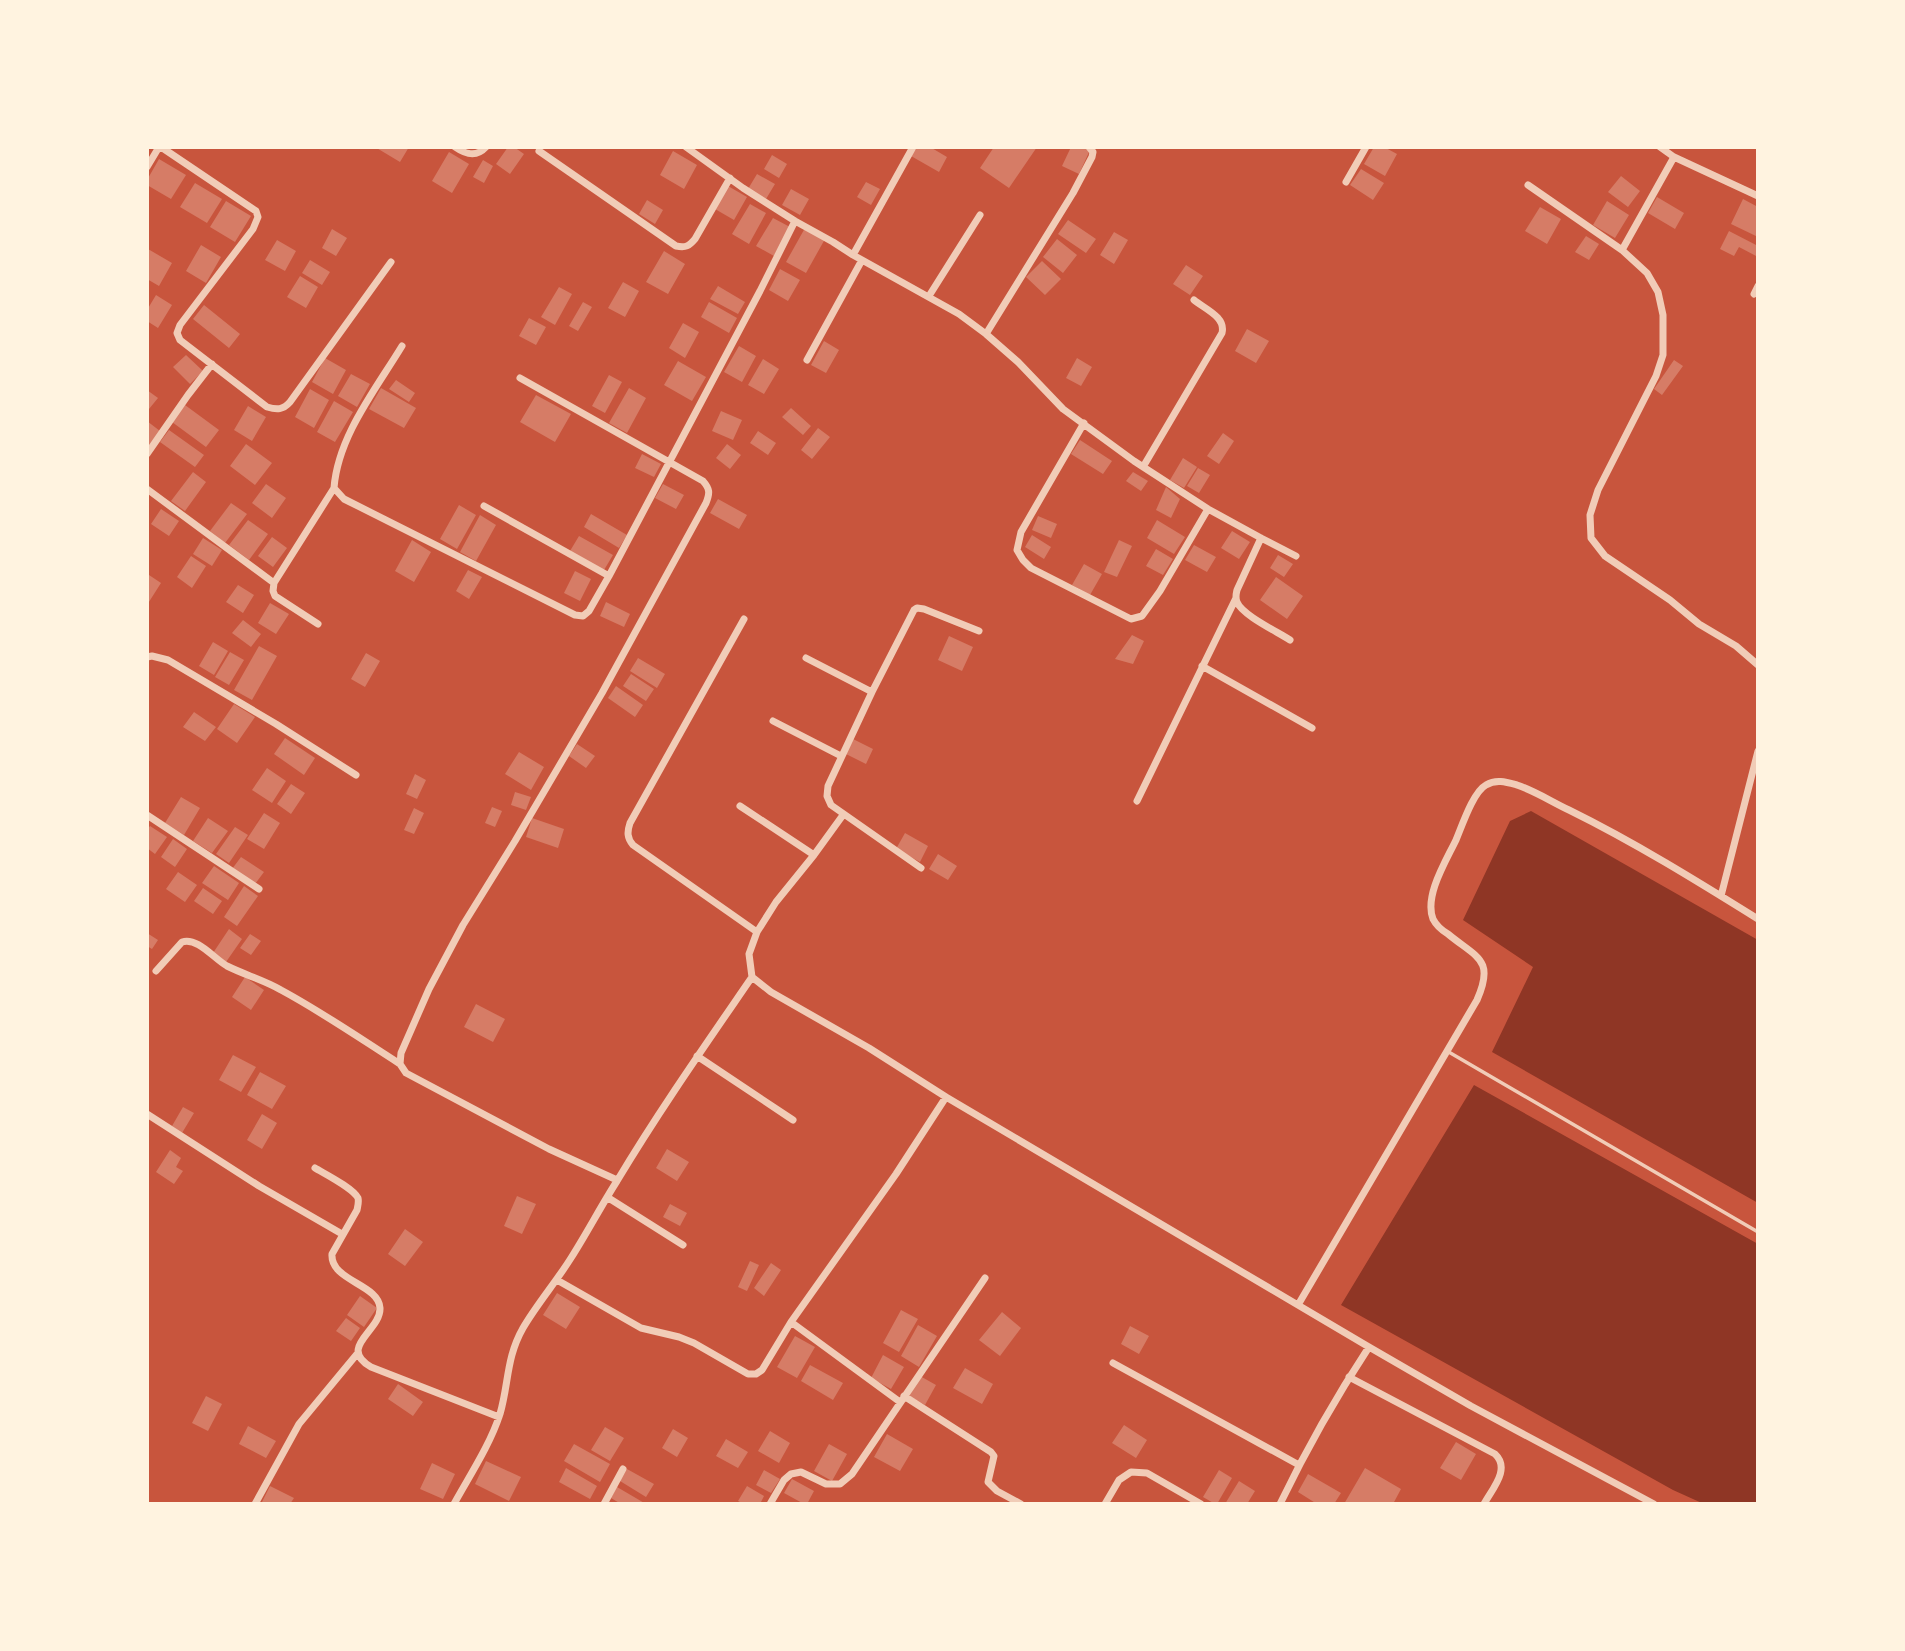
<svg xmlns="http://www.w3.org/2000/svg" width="1905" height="1651" font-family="'IBM Plex Sans',sans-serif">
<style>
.water{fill:#8f3625}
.building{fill:#d67c66}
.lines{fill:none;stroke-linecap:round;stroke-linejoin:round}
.service{stroke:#f1ccb7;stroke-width:3.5}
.minor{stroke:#f1ccb7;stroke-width:7}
</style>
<rect width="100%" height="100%" fill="#c8553d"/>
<path class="water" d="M1531,811L1758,940V1203L1492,1052L1533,967L1463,920L1510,821Z
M1474,1085L1758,1244V1504H1704L1673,1490L1341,1305Z"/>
<path class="building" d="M375,147H409L400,162Z
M508,147H514L524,154L510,174L496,164Z
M917,147H930L947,157L939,172L911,156Z
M994,147H1037L1009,188L980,168Z
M1071,147H1084L1090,150L1079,174L1062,166Z
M1374,147H1384L1397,154L1385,176L1364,164Z
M673,151L697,165L684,189L660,175Z
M449,152L469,164L452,193L432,181Z
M772,155L787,164L779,178L764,169Z
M159,159L186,175L171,199L147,185V180Z
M483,160L493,166L484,183L473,177Z
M1361,169L1384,183L1373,200L1350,185Z
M757,174L775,184L766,199L748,189Z
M1621,176L1640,191L1628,207L1608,192Z
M866,182L880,189L871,205L857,197Z
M195,183L222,199L207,223L180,207Z
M728,186L747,197L734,220L715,209Z
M791,189L809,199L800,215L782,205Z
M1657,197L1684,213L1675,229L1648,213Z
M1743,199L1758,207V237L1731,224Z
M647,200L663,210L655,224L639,214Z
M226,201L251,216L235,242L210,227Z
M1607,201L1629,215L1615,238L1593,225Z
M750,204L766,213L749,244L732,234Z
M1540,207L1561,219L1547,244L1525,231Z
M773,218L790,227L774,256L756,246Z
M1068,220L1096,239L1086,253L1058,234Z
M805,228L825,239L806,273L786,262Z
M332,229L347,238L336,256L322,248Z
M1729,231L1758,246V257L1739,247L1734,256L1720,249Z
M1114,232L1128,240L1114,264L1100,255Z
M1586,236L1599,244L1589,260L1575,252Z
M1057,239L1077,255L1063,273L1043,257Z
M277,240L296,251L285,271L265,260Z
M201,245L221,257L206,283L186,271Z
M148,249L172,263L159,286L147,279Z
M664,251L685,264L668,294L646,282Z
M310,260L330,272L322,285L302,273Z
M1042,261L1061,279L1045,295L1026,277Z
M1186,265L1203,276L1190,295L1173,284Z
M780,269L800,280L788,301L769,290Z
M300,276L318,287L306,308L287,297Z
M623,282L639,291L625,317L608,308Z
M718,286L745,302L738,314L710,299Z
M559,287L572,294L555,325L541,317Z
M156,295L172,305L158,328L147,321V310Z
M583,302L592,307L578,331L569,326Z
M709,302L737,318L729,333L701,317Z
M204,305L240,334L229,348L193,319Z
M529,318L546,327L536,345L519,336Z
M683,323L699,332L685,358L669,348Z
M1247,329L1269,341L1256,363L1235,351Z
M824,341L839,350L826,373L811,365Z
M739,346L756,356L742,382L724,372Z
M186,355L203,371L190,384L173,367Z
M325,358L346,370L333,394L312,382Z
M1077,358L1092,367L1081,386L1066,378Z
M763,359L779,369L764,394L748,385Z
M1674,360L1683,366L1662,395L1654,389Z
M678,361L706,377L692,401L664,385Z
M351,374L370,384L357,407L338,396Z
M609,375L622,382L605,413L592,406Z
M396,380L415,393L409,402L389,389Z
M381,388L416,408L404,428L369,409Z
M629,388L646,398L627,433L609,423Z
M310,389L329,400L314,428L295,417Z
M147,390L158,398L149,409L147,408Z
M536,395L571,414L555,442L520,422Z
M334,401L353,412L335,442L317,432Z
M185,405L219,430L206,447L172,422Z
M248,406L266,417L252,441L234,430Z
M791,408L811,426L803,435L782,417Z
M721,411L742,420L733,440L712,431Z
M147,421L160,431L147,448Z
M818,428L830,437L812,459L801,450Z
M169,430L204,455L195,467L160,442Z
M758,431L776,443L768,455L750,443Z
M1223,433L1234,441L1219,464L1207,456Z
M1080,440L1112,461L1103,474L1071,454Z
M246,444L272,463L255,485L230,466Z
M727,444L741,455L730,469L716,458Z
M642,454L661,464L654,477L635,468Z
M1183,458L1197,467L1184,488L1170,480Z
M1198,468L1210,475L1199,493L1187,486Z
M193,472L206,482L185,511L171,501Z
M1133,472L1148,481L1141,491L1126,481Z
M266,484L286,498L272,518L252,503Z
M663,484L684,495L676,509L655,498Z
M1166,487L1180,499L1171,518L1156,510Z
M718,499L747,515L739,529L710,513Z
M231,503L247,514L225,543L210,531Z
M459,505L476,515L457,549L440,539Z
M161,509L179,521L169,536L151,524Z
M591,514L627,535L619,548L584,527Z
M480,515L496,525L476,561L460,552Z
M1038,516L1057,524L1051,538L1032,530Z
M248,520L268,534L249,560L229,545Z
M1157,520L1185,537L1174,554L1147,538Z
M1232,531L1250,542L1239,559L1221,548Z
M1032,535L1051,547L1044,559L1025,547Z
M579,536L613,555L604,570L570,551Z
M272,537L287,548L273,567L258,556Z
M203,538L222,550L212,566L193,554Z
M412,540L431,552L414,582L395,571Z
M1119,540L1132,546L1117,577L1104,572Z
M1194,545L1216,557L1207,572L1185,560Z
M1156,549L1173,559L1163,575L1146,566Z
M1278,555L1293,564L1284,577L1270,568Z
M191,556L206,566L192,588L177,577Z
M1084,564L1102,574L1090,595L1072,585Z
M468,570L482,577L469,599L456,591Z
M575,571L591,579L580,601L564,593Z
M149,575L161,583L147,605V577Z
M1276,577L1303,596L1287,619L1260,600Z
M238,585L254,595L243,613L226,602Z
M606,602L630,614L624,627L600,616Z
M270,603L289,614L276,634L258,623Z
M243,620L261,634L251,647L232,633Z
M1132,635L1144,641L1133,664L1115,659Z
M949,636L973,647L962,671L938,660Z
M213,642L228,651L214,675L199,666Z
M259,646L277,656L252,700L234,690Z
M230,652L244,660L229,685L215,677Z
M366,653L380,661L365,687L351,679Z
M638,658L665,674L657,688L630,671Z
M631,674L654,689L646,701L623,686Z
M616,686L643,705L635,717L608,698Z
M234,704L255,717L237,743L217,729Z
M194,712L216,727L205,741L183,727Z
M285,738L315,758L304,775L274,754Z
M853,739L873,749L866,764L846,754Z
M577,744L595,756L586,768L569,756Z
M519,752L544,767L531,790L505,774Z
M267,768L286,781L272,803L252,790Z
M415,774L426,780L417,799L406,794Z
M291,784L305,793L291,814L277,804Z
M515,792L531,797L526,810L511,805Z
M181,797L200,808L184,835L165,823Z
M492,807L502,811L495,827L485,823Z
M414,808L424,813L414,834L404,830Z
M264,813L280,823L264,849L247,839Z
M208,818L228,831L212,853L193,841Z
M532,818L564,829L558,848L526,837Z
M150,826L167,837L155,854L147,848V830Z
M235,827L248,835L229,863L216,854Z
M905,833L928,846L920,862L896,849Z
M173,839L187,849L175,867L161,857Z
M938,854L957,866L948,880L929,869Z
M241,857L264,872L255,884L232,869Z
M214,866L239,883L228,900L202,883Z
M178,872L197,885L185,902L166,889Z
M244,886L258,896L237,926L224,917Z
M203,888L222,901L213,914L194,901Z
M229,929L242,939L226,962L213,953Z
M147,933L158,940L152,949L147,946Z
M250,934L261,941L251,955L240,948Z
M245,977L264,990L251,1010L232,997Z
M476,1004L505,1019L493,1042L464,1027Z
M233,1055L256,1067L241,1092L219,1080Z
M260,1072L286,1086L272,1109L247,1095Z
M183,1107L194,1113L182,1133L172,1126Z
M262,1114L277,1123L262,1149L247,1140Z
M667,1149L689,1162L677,1181L656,1168Z
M170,1150L181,1158L176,1167L183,1171L174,1184L156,1172Z
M517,1196L536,1204L522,1234L504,1226Z
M670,1204L687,1213L680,1226L663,1217Z
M405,1229L423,1242L405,1266L388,1254Z
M750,1261L759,1265L747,1291L738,1287Z
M771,1263L781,1270L764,1296L754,1288Z
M557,1293L580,1307L566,1329L543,1315Z
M360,1296L377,1308L364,1327L347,1315Z
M901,1310L918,1319L899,1352L883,1343Z
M1002,1312L1021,1328L1000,1356L979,1340Z
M346,1318L360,1328L351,1341L336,1331Z
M918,1325L937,1336L919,1367L901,1356Z
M1130,1326L1149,1336L1139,1354L1121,1344Z
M795,1336L815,1347L797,1378L777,1367Z
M883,1355L904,1367L891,1389L871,1378Z
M810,1365L843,1383L833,1400L801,1381Z
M965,1368L993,1384L982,1404L953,1388Z
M920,1376L936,1385L925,1405L909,1396Z
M398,1384L423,1402L413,1416L388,1399Z
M206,1396L222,1404L208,1431L192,1423Z
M1124,1425L1147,1440L1136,1458L1112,1443Z
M248,1426L276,1441L266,1458L239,1444Z
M605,1427L624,1438L610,1461L591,1450Z
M673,1429L688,1438L677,1457L662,1448Z
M770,1431L790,1443L779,1463L758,1451Z
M887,1434L913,1449L900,1471L874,1457Z
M726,1439L748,1452L738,1468L716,1456Z
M1456,1442L1476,1454L1461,1480L1440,1468Z
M574,1444L610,1464L600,1482L564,1461Z
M829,1444L847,1454L832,1481L814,1471Z
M486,1461L521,1477L509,1501L475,1484Z
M432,1463L455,1474L443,1499L420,1489Z
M566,1468L597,1486L590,1499L559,1482Z
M1365,1468L1401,1489L1393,1504H1344Z
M627,1469L654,1484L646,1497L620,1481Z
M764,1470L780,1479L771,1493L756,1485Z
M1219,1470L1232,1478L1217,1504H1215L1203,1497Z
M1308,1474L1341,1493L1334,1504H1317L1298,1492Z
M792,1479L814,1491L807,1504H804L784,1493Z
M1239,1481L1255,1491L1247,1504H1225Z
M270,1486L294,1498L290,1504H261Z
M747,1486L764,1496L760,1504H744L738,1501Z
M617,1487L646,1504H621L611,1498Z"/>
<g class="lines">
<path class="service" d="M1447,1051L1758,1232"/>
<path class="minor" d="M161,147L256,211L258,217L253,229L180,325L177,333L180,340L267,407C277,410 283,410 290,402L391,262
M455,147C465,154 476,158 486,147
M686,147L743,188L795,221L833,242L853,255L959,314L986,334L1018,362L1063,409L1134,461L1208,509L1261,538L1296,556
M1660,147L1674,157L1758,196
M539,151L676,246C686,248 689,246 695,239L730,178
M147,167L159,147
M1346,182L1366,147
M1528,185L1622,250L1647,273L1658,292L1663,315V355L1656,376L1598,490L1590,515L1591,538L1605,556L1670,600L1699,624L1736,646L1758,665
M1622,250L1674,157
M853,255L913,147
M1754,294L1758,286
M929,296L980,215
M986,334L1073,193L1092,157L1093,152L1089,147
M402,346C376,389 338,436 334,488L344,499L575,615L583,616L589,611L609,576L760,291L795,221
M807,360L862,260
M520,378L703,481C710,489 710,493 706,503L602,693L515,841L463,925L429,989L401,1053L400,1064L406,1073L549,1149L617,1180
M1084,423L1021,532L1017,550L1023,560L1031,568L1131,619L1142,616L1160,591L1208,509
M147,454L188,395L212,364
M1143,467L1222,333C1226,317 1205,309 1194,300
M147,489L274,583
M484,506L609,576
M1261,538L1237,590C1236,595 1235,597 1237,602C1242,615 1278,632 1290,640
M744,619L630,823C627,832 627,838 633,845L757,932
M318,624L275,596L273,591L274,583L334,488
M147,657L152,656L168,660L276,724L356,775
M806,658L872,692
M1202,666L1312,728
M773,721L841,756
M1137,801L1236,598
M740,806L814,855
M147,815L259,889
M921,868L831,805L827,796L828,786L872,692L914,610L917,608L924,609L979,631
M1721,896L1758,751
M156,971L182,942C198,937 214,959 227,966C245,975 264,980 281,990C322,1012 361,1039 400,1064
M752,977L771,992L869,1048L946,1097L1369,1347L1471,1406L1654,1504
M697,1056L793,1120
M147,1114L259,1186L342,1234
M315,1168C325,1174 353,1188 358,1198C359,1202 358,1205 357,1210L332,1254C330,1281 379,1284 380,1308C381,1331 337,1347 371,1367L499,1417
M607,1197L683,1245
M557,1280L641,1328L679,1337L694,1343L748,1374H756L762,1370L791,1322L896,1174L946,1097
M1298,1305L1477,1000C1495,959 1477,958 1448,934C1443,931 1436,925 1433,919C1424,896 1446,861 1456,840C1462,826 1473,792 1486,785C1496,779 1506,782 1517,785C1535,791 1552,802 1569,810C1634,842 1697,881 1758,919
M791,1322L900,1402
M1113,1363L1299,1465
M1349,1377L1495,1454C1511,1469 1492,1489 1484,1504
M904,1396L991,1452L994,1456L988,1482L997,1491L1021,1504
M255,1504L299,1424L357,1354
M454,1504C470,1475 490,1445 500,1414C509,1383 506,1358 523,1328C537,1304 556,1282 571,1258C587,1233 601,1206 617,1181C659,1111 706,1044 752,977L749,954L757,932L776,902L814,855L843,815
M604,1504L623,1469
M770,1504L784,1480L791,1474L801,1472L826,1484H840L852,1474L985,1278
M1105,1504L1119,1480L1131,1472L1147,1473L1201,1504
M1280,1504C1306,1450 1336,1397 1369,1347"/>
</g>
<rect width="1905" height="1651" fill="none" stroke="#fff3e0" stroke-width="298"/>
</svg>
